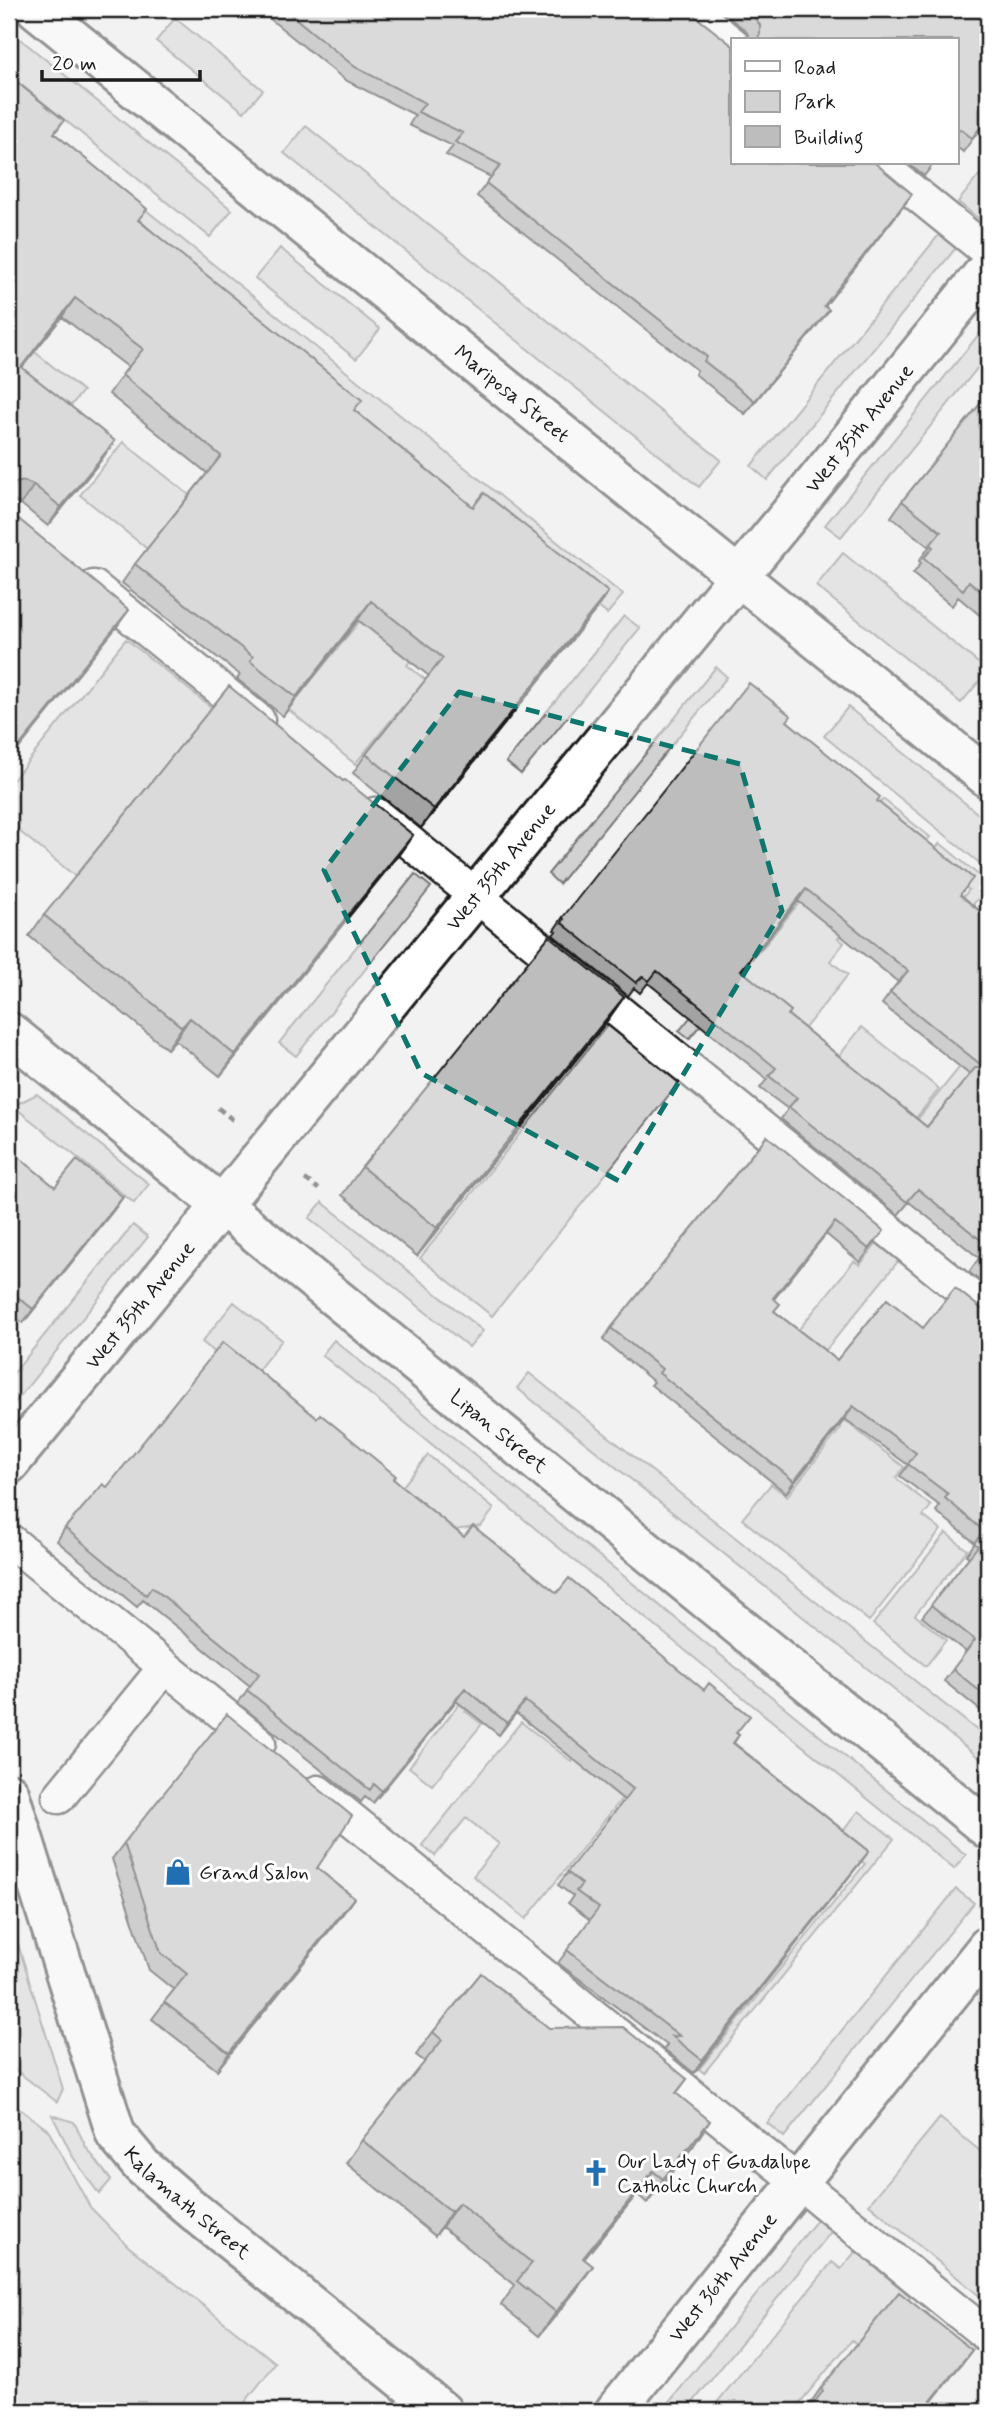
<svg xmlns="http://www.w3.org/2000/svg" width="997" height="2420" font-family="Mynerve,sans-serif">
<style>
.green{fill:#d2d2d2;stroke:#777;stroke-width:2}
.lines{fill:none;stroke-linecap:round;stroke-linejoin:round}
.lane-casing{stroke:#1c1c1c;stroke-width:37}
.street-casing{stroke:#1c1c1c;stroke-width:44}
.path{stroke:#1c1c1c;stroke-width:4.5;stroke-dasharray:7 5;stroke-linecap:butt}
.lane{stroke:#fff;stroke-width:32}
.street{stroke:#fff;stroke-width:38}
.wall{fill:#a3a3a3;stroke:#1c1c1c;stroke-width:2;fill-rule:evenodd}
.shaded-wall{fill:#848484;stroke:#1c1c1c;stroke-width:2}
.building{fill:#bdbdbd;stroke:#1c1c1c;stroke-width:2;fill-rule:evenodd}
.marked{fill:none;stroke:#0f766e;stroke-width:5;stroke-dasharray:14 9;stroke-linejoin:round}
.labels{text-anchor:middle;stroke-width:6;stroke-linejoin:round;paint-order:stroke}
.street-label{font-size:21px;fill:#1c1c1c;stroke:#fff}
.poi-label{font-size:21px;fill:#1c1c1c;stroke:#fff;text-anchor:start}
</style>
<rect width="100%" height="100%" fill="#f2f2f2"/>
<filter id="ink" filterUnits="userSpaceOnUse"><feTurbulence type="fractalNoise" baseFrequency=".0143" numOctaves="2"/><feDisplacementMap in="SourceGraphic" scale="14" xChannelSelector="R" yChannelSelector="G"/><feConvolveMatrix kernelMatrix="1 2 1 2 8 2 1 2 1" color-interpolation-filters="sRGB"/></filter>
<g filter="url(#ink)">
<path class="green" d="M175,18L263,90L244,112L156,41Z
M9,30L232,210L210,237L9,75Z
M306,126L721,460L699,487L284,153Z
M68,147L623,595L607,614L558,574L553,579L135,234Z
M988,164V208L979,219L958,202Z
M947,225L964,238L767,480L751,466Z
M280,248L380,329L356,359L255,278Z
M988,323V355L841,537L825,525Z
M9,331L83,391L50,431L9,397Z
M123,442L218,518L175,571L80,495Z
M843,553L988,671L961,703L816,586Z
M397,575L449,614L407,665L472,717L436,734L402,707L355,764L288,709Z
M624,616L640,628L521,774L506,762Z
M126,639L212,708L75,876L9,823V785Z
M716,667L727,677L559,884L548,874Z
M848,707L988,822V870L824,736Z
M883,799L930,837L920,850L913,845L838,938L844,943L830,961L848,975L766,1076L735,982L689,1039L679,1031L730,969L712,914L760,951Z
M940,843L988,883V902L980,896L965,914L956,906L969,890L928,858Z
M415,874L431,887L296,1056L279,1043Z
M609,1023L681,1080L492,1316L420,1258Z
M862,1027L939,1089L908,1128L831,1066Z
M988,1032V1053L883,1181L874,1173Z
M37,1094L149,1184L134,1203L13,1106Z
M322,1202L483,1331L469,1347L309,1218Z
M133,1225L148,1237L9,1410V1379Z
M878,1242L900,1259L817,1361L791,1339L854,1261L860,1265Z
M234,1302L282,1340L250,1380L202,1342Z
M334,1340L966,1855L954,1869L322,1355Z
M529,1373L988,1739V1765L517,1388Z
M843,1419L904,1467L896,1478L931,1506L923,1516L941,1530L869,1621L742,1519L771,1484L787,1496L841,1428L838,1426Z
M428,1455L494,1509L481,1526L442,1532L253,1671Z
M946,1533L967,1550L915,1615L946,1640L926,1666L873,1624Z
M477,1682L484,1687L465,1711L482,1724L432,1785L409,1767Z
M521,1722L571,1761L578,1753L627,1792L526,1919L473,1876L499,1844L466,1818L435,1856L422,1845Z
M859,1811L894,1839L704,2073L699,2069L865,1864L836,1840Z
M956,1889L974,1903L784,2137L767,2123Z
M9,1915L63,2089L57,2102L9,2065Z
M9,2101L48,2130L90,2207L128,2246L276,2363L238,2411H9Z
M52,2115L74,2122L86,2147L111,2180L99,2194L73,2157Z
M940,2118L985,2155L988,2167V2303L869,2204Z
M817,2220L831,2232L686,2411H662Z
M856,2251L911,2297L867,2351L852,2340L793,2411H710L832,2262L841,2269Z"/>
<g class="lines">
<defs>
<path id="lane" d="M689,9L733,44
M878,163L988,252
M94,587L258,720
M375,814L988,1311
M9,1540L259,1743
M318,1792L988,2336
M59,1797L165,1667"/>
<g id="street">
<path id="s1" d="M36,9L988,778"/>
<path id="s2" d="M9,1032L988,1829"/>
<path id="s3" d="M9,1464L794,509L988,268"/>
<path id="s4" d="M9,1793L116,2135L142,2166L194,2211L442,2411"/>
<path id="s5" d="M615,2411L988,1946"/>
</g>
</defs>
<use href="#lane" class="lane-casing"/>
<use href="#street" class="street-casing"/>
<path class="path" d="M218,1108L233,1120
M305,1179L319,1189"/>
<use href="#lane" class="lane"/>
<use href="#street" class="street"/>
</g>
<path class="wall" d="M258,9H686L912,194L825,306L829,310L819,323L745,414L695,374L697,370L477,196L491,177L446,155L453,146L409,125L415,115L345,80Z
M718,9H988V118L963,152L957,147V40H750V38L745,30Z
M9,76L64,120L54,134L139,220L355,411L473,507L608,592L595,611L421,828L353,773L366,754L429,676L358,620L283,716L237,679L240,675L122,583L135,564L207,473L109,394L128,367L62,317L22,367L102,459L48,526L21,504L11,500H9Z
M907,163H934L924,176Z
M988,394V622L958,597L952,606L913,574L921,563L919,561L929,547L891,517L902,501Z
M787,721L877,801L961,895L988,918V1288L969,1272L979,1258L909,1202L898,1215L781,1119L788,1109L760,1088L767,1079L648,983L640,993L634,988L628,996L553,935L556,931L554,930L563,917ZM798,901L898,982L882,1004L970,1075L927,1127L788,1015L742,971Z
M343,781L413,835L398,856L220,1076L175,1040L167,1049L29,936L44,915Z
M624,997L605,1024L417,1256L342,1195L362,1167Z
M767,1136L875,1243L860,1262L826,1234L774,1299V1311L837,1360L923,1328L985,1313L988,1314V1710L985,1714L944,1681L966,1652L922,1617L969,1557L966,1555L975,1543L936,1511L940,1506L900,1476L908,1465L845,1419L786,1493L651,1385L654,1382L603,1340L611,1328Z
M9,1152L55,1187L123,1197L113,1211L23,1323L9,1312Z
M393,1479L464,1537L557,1593L737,1733L739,1735L734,1743L869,1851L860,1863L694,2073L664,2049L667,2045L558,1963L590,1920L568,1903L573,1896L558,1885L624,1800L516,1713L499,1735L456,1701L373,1803L365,1797L361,1802L238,1703L250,1686L143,1600L137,1607L57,1541L65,1528L107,1487Z
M124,1843L317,1868L354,1898L342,1915L217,2070L152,2019L174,1990L149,1970L112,1859Z
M549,2028L687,2079L676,2094L694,2145L647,2203L637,2194L584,2259L577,2289L539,2336L501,2305L515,2285L442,2227L435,2236L346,2163L362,2140L425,2062L416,2055L433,2032Z
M972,2350L960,2366L811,2407L809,2405L821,2388Z"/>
<path class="shaded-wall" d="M912,194L903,207L815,319L824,306Z
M75,298L62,317L9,384L21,367Z
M829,310L819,323L745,414L755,401Z
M115,441L102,459L48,526L61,507Z
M24,481L34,485L21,504L11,500H9V487L15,483Z
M608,592L595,611L421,828L434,809Z
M371,601L358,620L283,716L296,697Z
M129,610L116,628L9,761V759Z
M413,835L398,856L220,1076L235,1055Z
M806,889L798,901L733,982L741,970Z
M624,997L605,1024L417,1256L437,1228Z
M190,1018L175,1040L167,1049L182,1027Z
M123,1197L113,1211L23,1323L33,1309Z
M835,1222L826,1234L765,1310L773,1298Z
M853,1406L845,1419L786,1493L794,1481Z
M465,1688L456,1701L373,1803L382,1791Z
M525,1701L516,1713L499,1735L507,1723Z
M869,1851L860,1863L694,2073L702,2060Z
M354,1898L342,1915L217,2070L229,2053Z
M710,2121L694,2145L647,2203L663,2179Z
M653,2171L637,2194L566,2281L583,2258Z
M459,2203L442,2227L435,2236L451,2212Z
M593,2266L577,2289L539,2336L556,2312Z
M972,2350L960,2366L924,2411H923Z"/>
<path class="building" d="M284,9H686L733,46V163H875L912,194L824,306L829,310L755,401L704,361L707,357L486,183L501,165L455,142L463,133L418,112L425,103L355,67Z
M744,9H988V117L972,138L960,129L957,133V40H757L760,34V25L754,17Z
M9,76L64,120L54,133L147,209L138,220L362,400L354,410L473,507L484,493L608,592L434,809L366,754L443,658L371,601L296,697L250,661L253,657L135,564L221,456L122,375L143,349L75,298L21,367L115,441L61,507L34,485L24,481L15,483L9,487Z
M988,394V597L969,581L963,590L924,558L933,547L930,545L941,532L902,501Z
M9,511L129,610L9,759Z
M749,683L791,716L787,721L880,797L877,801L973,878L960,895L988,918V1268L978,1260L988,1246L918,1189L907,1202L789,1107L797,1098L769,1076L776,1068L657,971L649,981L643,976L636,983L562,923L564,919L563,917ZM806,889L908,971L890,992L985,1068H975L927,1127L788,1015L791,1011L741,970Z
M229,686L343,781L345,780L413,835L235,1055L190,1018L182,1027L44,915Z
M549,936L624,997L437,1228L362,1167Z
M767,1136L884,1231L869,1249L835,1222L773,1298L780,1304L774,1311L837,1360L887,1299L923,1328L955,1288L988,1314V1698L953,1669L975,1640L931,1605L978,1546L974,1543L984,1531L945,1498L948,1494L908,1464L916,1453L853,1406L794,1481L659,1373L662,1369L611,1328Z
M10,1150L55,1187L77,1160L123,1197L33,1309L9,1290V1152Z
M223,1342L317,1418L320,1414L396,1476L393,1479L464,1537L473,1526L557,1593L569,1578L704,1690L709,1683L750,1716L736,1733L739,1735L733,1743L869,1851L702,2060L672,2036H680L567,1950L599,1908L576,1891L582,1884L567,1872L633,1789L525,1701L507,1723L465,1688L382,1791L374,1784L370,1790L247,1690L259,1674L152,1587L146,1595L65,1528L103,1484L107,1487Z
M227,1714L352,1816L317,1868L354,1898L229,2053L164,2002L187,1974L161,1953L124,1843Z
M481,1973L549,2028L623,2027L687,2079L676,2093L710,2121L663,2179L653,2171L583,2258L593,2266L556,2312L517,2281L532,2263L459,2203L451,2212L362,2140L442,2040L433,2032Z
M899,2292L972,2350L925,2408L929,2411H808L823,2391L821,2388Z"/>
</g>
<path d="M0 0H997V2420H0ZM459,692L740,764L782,911L619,1181L421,1073L324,870Z" fill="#f2f2f2" fill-opacity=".55" fill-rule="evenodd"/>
<path class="marked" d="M459,692L740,764L782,911L619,1181L421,1073L324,870Z"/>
<defs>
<symbol id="shop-bare" viewBox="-9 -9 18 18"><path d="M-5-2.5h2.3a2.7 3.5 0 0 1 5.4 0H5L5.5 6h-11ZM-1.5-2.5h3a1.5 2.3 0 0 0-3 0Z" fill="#1f6fb2" stroke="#fff" stroke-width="2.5" paint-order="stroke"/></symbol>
<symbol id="church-bare" viewBox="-9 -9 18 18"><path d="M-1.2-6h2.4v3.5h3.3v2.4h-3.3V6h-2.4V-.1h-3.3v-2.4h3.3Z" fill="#1f6fb2" stroke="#fff" stroke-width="2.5" paint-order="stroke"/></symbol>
</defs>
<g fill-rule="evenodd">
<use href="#shop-bare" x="159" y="1853" width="38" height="38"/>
<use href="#church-bare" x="577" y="2154" width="38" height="38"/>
</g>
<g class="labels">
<g class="street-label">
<text dy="7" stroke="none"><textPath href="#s1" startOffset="612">Mariposa Street</textPath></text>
<text dy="7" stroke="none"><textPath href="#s3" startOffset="1340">West 35th Avenue</textPath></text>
<text dy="7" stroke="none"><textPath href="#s3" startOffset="774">West 35th Avenue</textPath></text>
<text dy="7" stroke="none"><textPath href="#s3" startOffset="206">West 35th Avenue</textPath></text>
<text dy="7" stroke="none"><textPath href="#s2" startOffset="632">Lipan Street</textPath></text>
<text dy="7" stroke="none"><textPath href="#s4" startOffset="457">Kalamath Street</textPath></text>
<text dy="7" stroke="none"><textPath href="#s5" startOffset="172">West 36th Avenue</textPath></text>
</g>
<g class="poi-label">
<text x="199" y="1879">Grand Salon</text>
<text x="617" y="2168">Our Lady of Guadalupe<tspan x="617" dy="24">Catholic Church</tspan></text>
</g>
</g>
<rect width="997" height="2420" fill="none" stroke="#fff" stroke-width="35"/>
<rect x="18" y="18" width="962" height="2385" fill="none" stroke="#1c1c1c" stroke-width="2.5" filter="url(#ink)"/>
<rect x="731" y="38" width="228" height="126" fill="#ffffff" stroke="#a4a4a4" stroke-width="2"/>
<rect x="745" y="61" width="35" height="10" fill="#ffffff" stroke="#a4a4a4" stroke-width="2"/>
<text x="794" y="74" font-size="21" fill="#1c1c1c">Road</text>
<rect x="745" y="91" width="35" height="21" fill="#d2d2d2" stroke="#a4a4a4" stroke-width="2"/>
<text x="794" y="108" font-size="21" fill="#1c1c1c">Park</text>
<rect x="745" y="126" width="35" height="21" fill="#bdbdbd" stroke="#a4a4a4" stroke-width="2"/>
<text x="794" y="144" font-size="21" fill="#1c1c1c">Building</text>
<path d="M42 70v10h158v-10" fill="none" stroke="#1c1c1c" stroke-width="3.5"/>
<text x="52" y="70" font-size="21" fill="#1c1c1c" stroke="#ffffff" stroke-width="5" paint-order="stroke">20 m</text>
</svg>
